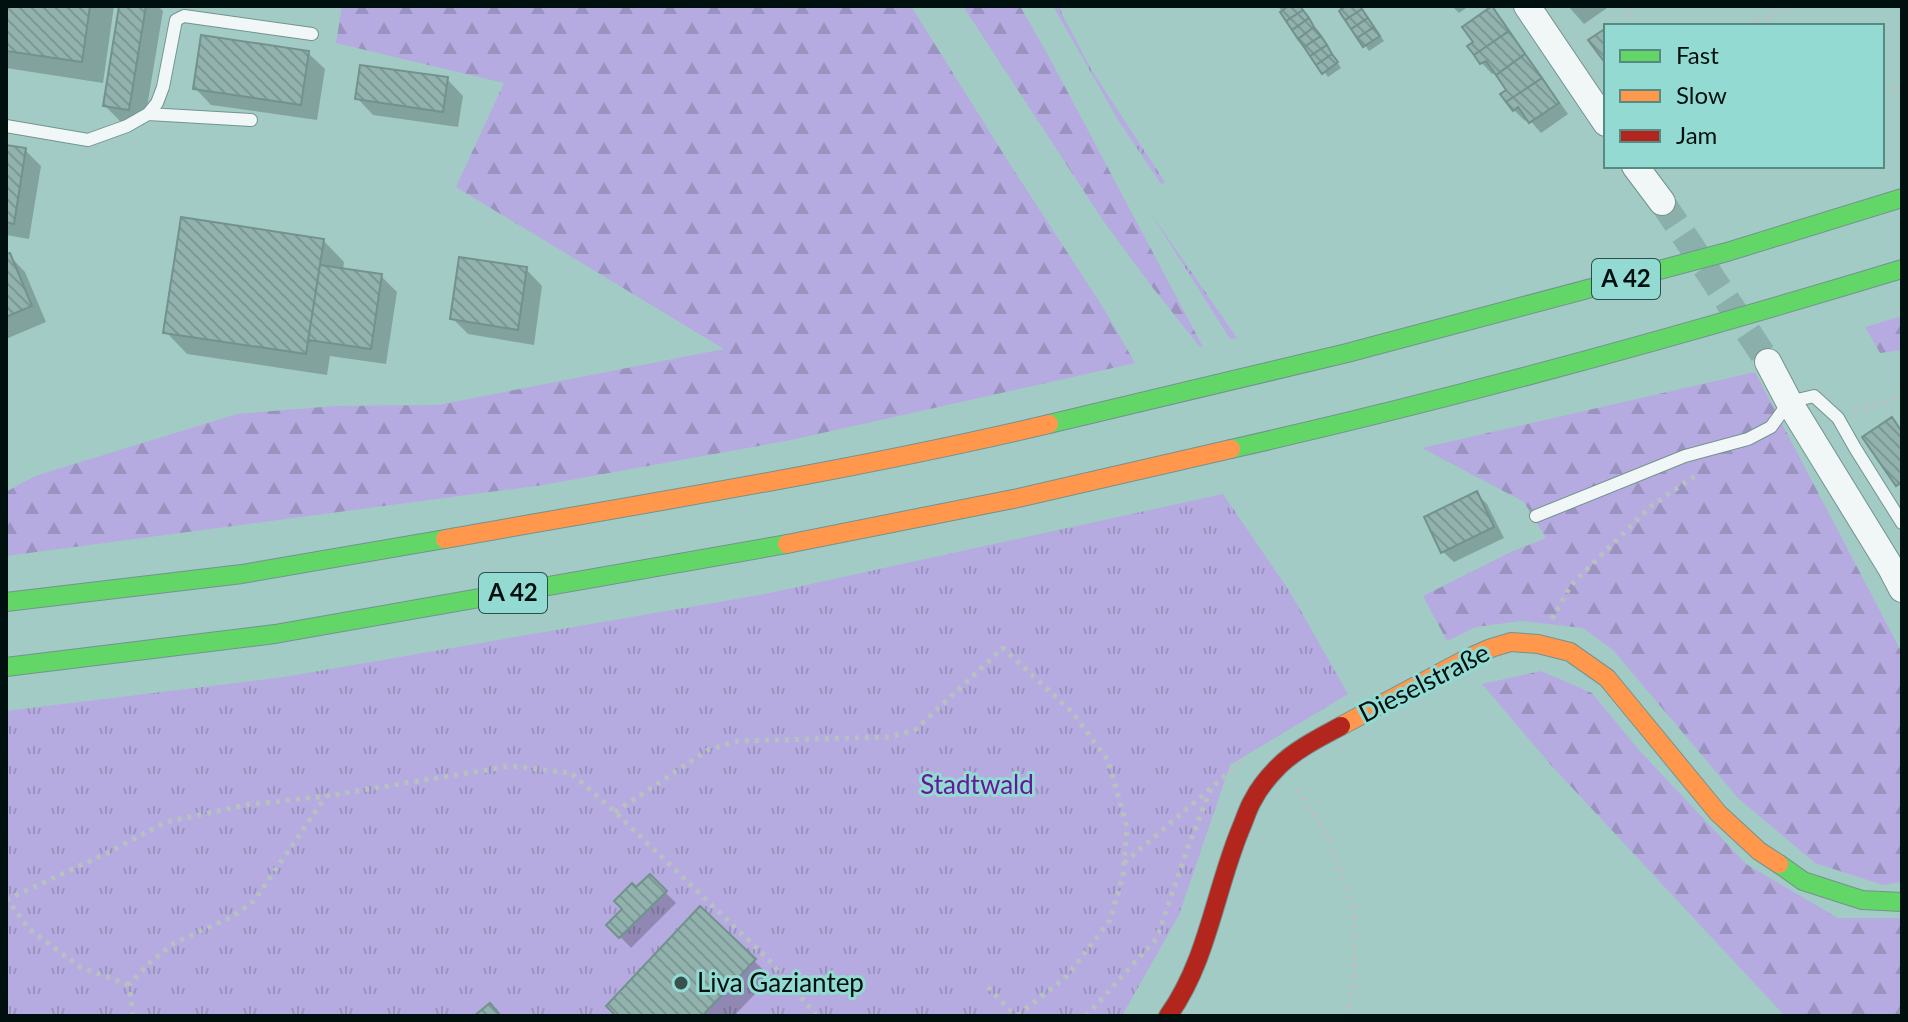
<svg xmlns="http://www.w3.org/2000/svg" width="1908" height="1022" font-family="Lato,sans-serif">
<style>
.grass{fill:url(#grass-tufts)}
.forest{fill:url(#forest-firs)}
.shadow{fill:#0003}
.building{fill:url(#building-back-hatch);stroke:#72928e;stroke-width:2}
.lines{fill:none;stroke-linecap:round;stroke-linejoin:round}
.street-tunnel{stroke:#8bafaa;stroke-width:26;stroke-dasharray:26 13;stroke-linecap:butt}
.lane-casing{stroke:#73938f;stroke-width:14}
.street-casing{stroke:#73938f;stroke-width:28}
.fast-casing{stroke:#73938f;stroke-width:20}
.slow-casing{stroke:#73938f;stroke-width:20}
.jam-casing{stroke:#73938f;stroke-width:20}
.path{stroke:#b7c1c0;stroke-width:5;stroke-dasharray:4 6;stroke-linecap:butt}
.lane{stroke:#f1f7f6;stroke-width:12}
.street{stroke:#f1f7f6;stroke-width:26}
.fast{stroke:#63d668;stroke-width:18}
.slow{stroke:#ff974d;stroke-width:18}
.jam{stroke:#b3261e;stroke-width:18}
.poi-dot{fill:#39514e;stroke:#93dbd2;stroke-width:3}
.labels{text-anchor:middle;stroke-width:6;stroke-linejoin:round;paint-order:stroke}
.shield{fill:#93dbd2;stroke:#2c4d49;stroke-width:2}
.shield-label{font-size:24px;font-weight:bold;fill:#00100e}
.street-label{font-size:26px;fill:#00100e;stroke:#93dbd2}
.park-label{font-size:26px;fill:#66189b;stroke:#93dbd2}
.poi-label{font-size:26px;fill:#00100e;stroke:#93dbd2;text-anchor:start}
</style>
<defs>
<pattern id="grass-tufts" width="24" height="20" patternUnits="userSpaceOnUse" patternTransform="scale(2)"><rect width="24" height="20" fill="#b5abe0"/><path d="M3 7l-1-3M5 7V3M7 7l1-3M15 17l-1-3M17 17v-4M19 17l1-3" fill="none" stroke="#9a92bf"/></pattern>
<pattern id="forest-firs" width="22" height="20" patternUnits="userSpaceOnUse" patternTransform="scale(2)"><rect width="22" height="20" fill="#b5abe0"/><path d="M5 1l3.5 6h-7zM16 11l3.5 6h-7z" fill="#9a92bf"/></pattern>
<pattern id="building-back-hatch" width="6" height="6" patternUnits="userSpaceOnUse" patternTransform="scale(2)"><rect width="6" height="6" fill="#92b2ae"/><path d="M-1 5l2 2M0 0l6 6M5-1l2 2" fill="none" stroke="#7c9894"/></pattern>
</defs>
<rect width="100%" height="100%" fill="#a3cbc5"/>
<path class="grass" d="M1053,6H1058L1092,71L1165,182L1161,184L1118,120Z
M1148,209L1237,338L1230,339Z
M1223,494L1290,592L1348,694L1230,765L1179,915L1122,1016H6V711L284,677L765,594Z"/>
<path class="forest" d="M342,6H911L1006,158L1106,312L1135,363L791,440L543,485L6,556V492L35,476L237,414L335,406L438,405L724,349L456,187L504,83L336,43Z
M963,6H1020L1048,55L1203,347H1200L1153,288L1104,222Z
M1902,316V350L1880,353L1865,327Z
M1755,372L1902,653V882L1883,885L1815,863L1738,798L1613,650L1583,628L1521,621L1476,627L1447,641L1423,596L1513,551L1546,538L1524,502L1422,448Z
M1541,671L1592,693L1639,750L1746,864L1838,918H1902V1016H1785L1550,764L1482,684Z"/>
<path class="shadow" d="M6,6H114L103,83L6,68Z
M121,6H158L163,11L144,125L121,122L105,106Z
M1278,6H1300L1341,68L1328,77Z
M1338,6H1360L1384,41L1369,51Z
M1452,6H1469L1459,13Z
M1568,6H1610L1584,24Z
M1492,9L1502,19L1568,114L1541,133L1528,118L1525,121L1514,110L1509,90L1496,72L1492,74L1482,63L1476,42Z
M308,53L325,69L317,120L211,105L195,88Z
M447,79L463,96L458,127L373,115L357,98Z
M6,147L25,150L41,166L29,239L6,235Z
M323,240L344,262L343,270L381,276L397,292L386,364L330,356L327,375L187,354L166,332Z
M9,255L25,272L46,322L6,339V257Z
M526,269L542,286L534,345L468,334L452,318Z
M1477,494L1487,504L1504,538L1454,562L1443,552Z
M650,877L676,903L631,948L609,925L625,909L636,890Z
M754,961L771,977L734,1016H618Z"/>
<path class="building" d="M6,6H90L82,62L6,51Z
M119,6H146L129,110L103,106Z
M1289,6H1300L1303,10L1286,21L1280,12Z
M1346,6H1360L1362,9L1345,20L1339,11Z
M1492,6L1509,31L1474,55L1467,46L1473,42L1462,27Z
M1362,9L1368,18L1351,29L1345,20Z
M1303,10L1309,18L1292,30L1286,21Z
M1309,18L1314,27L1298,39L1292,30Z
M1368,18L1374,27L1357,38L1351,29Z
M1314,27L1321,36L1304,47L1298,39Z
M1374,27L1380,36L1363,47L1357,38Z
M1606,28V64L1588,40Z
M1509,31L1525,54L1496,75L1486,61L1480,64L1474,55Z
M201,35L309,51L301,105L193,89Z
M1321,36L1327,45L1310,56L1304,47Z
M1327,45L1332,54L1316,65L1310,56Z
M1332,54L1338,62L1322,74L1316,65Z
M1525,54L1542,78L1506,102L1500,94L1506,90L1496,75Z
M360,65L448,77L443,112L355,99Z
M1542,78L1559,103L1529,123L1518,107L1513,111L1506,102Z
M6,145L26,148L14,224L6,222Z
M181,217L324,239L306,354L163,333Z
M10,253L32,306L6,317V254Z
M459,257L527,267L518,330L450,319Z
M320,265L382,274L371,349L308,340Z
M1892,417L1902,432V482L1896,486L1862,437Z
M1477,491L1494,527L1441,553L1424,517Z
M650,874L667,891L619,938L606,925L622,909L614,901L632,883L636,887Z
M700,906L756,959L702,1016H616L606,1006Z
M490,1003L501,1016H474Z"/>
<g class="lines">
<path class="street-tunnel" d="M1662,202L1768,362"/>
<defs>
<path id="lane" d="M148,114L251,120
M6,126L88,140L127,126L148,114L157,103L163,87L176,20L184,16L312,34
M1536,516L1685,456L1748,439L1771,427L1789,402L1814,396L1838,418L1855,448L1902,523"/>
<path id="street" d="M1527,6L1606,123
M1635,166L1662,202
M1768,362L1789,402L1891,568L1902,589"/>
<path id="fast" d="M1049,424L1347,353L1727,252L1902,198
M1231,449C1457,398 1681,336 1902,269
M6,602L242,574L445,539
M6,667L275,634L787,544
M1779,864L1803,881L1862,900L1902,902"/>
<path id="slow" d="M445,539C647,503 850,471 1049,424
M787,544L1018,498L1231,449
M1341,726L1466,659L1491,648L1511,642L1538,644L1570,652L1607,678L1718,813L1759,851L1779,864"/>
<path id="jam" d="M1168,1016C1208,960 1215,890 1241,828C1245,819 1248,808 1253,800C1259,788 1270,775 1279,766C1296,749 1321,737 1341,726"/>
</defs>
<use href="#lane" class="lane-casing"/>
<use href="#street" class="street-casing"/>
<use href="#fast" class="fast-casing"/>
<use href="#slow" class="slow-casing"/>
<use href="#jam" class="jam-casing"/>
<path class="path" d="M1625,6L1638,26
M1746,26L1790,6
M1882,93L1902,88
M1854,412L1902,396
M1552,619L1571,585L1651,506L1699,473
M1297,788L1328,837L1354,909L1355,973L1347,1016
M615,812L708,750L738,741L889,737L915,730L1003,648L1072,712L1108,760L1127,827L1123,876L1110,920L1067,976L1017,1016
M1124,863L1211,788
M6,898L29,929L80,967L129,985
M6,900L105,854L166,822L246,805L326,796L511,766L571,773L615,812L768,959L817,1016
M988,987L1016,1016
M133,1016L129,985L147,965L174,943L232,917L254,901L326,796
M1086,1016L1157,938L1188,847L1211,788L1242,761"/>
<use href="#lane" class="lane"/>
<use href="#street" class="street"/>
<use href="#fast" class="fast"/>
<use href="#slow" class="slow"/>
<use href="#jam" class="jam"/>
</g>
<circle class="poi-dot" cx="681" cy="983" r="8"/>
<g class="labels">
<g class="shield">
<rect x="1592" y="259" width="68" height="40" rx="6"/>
<rect x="479" y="573" width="68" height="40" rx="6"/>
</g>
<g class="shield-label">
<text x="1626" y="287">A 42</text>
<text x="513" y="601">A 42</text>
</g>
<g class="street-label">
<text transform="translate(1424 683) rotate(-27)" y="9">Dieselstraße</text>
</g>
<g class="park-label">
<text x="977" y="794">Stadtwald</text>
</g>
<g class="poi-label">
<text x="697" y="992">Liva Gaziantep</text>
</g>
</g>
<rect width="1908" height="1022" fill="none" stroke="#00100e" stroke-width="16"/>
<rect x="1604" y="24" width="280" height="144" fill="#93dbd2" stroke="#588a84" stroke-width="2"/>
<rect x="1620" y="50" width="40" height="12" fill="#63d668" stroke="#588a84" stroke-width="2"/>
<text x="1676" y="64" font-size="24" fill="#00100e">Fast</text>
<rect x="1620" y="90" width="40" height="12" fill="#ff974d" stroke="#588a84" stroke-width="2"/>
<text x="1676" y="104" font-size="24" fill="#00100e">Slow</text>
<rect x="1620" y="130" width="40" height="12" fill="#b3261e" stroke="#588a84" stroke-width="2"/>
<text x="1676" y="144" font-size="24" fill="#00100e">Jam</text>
</svg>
